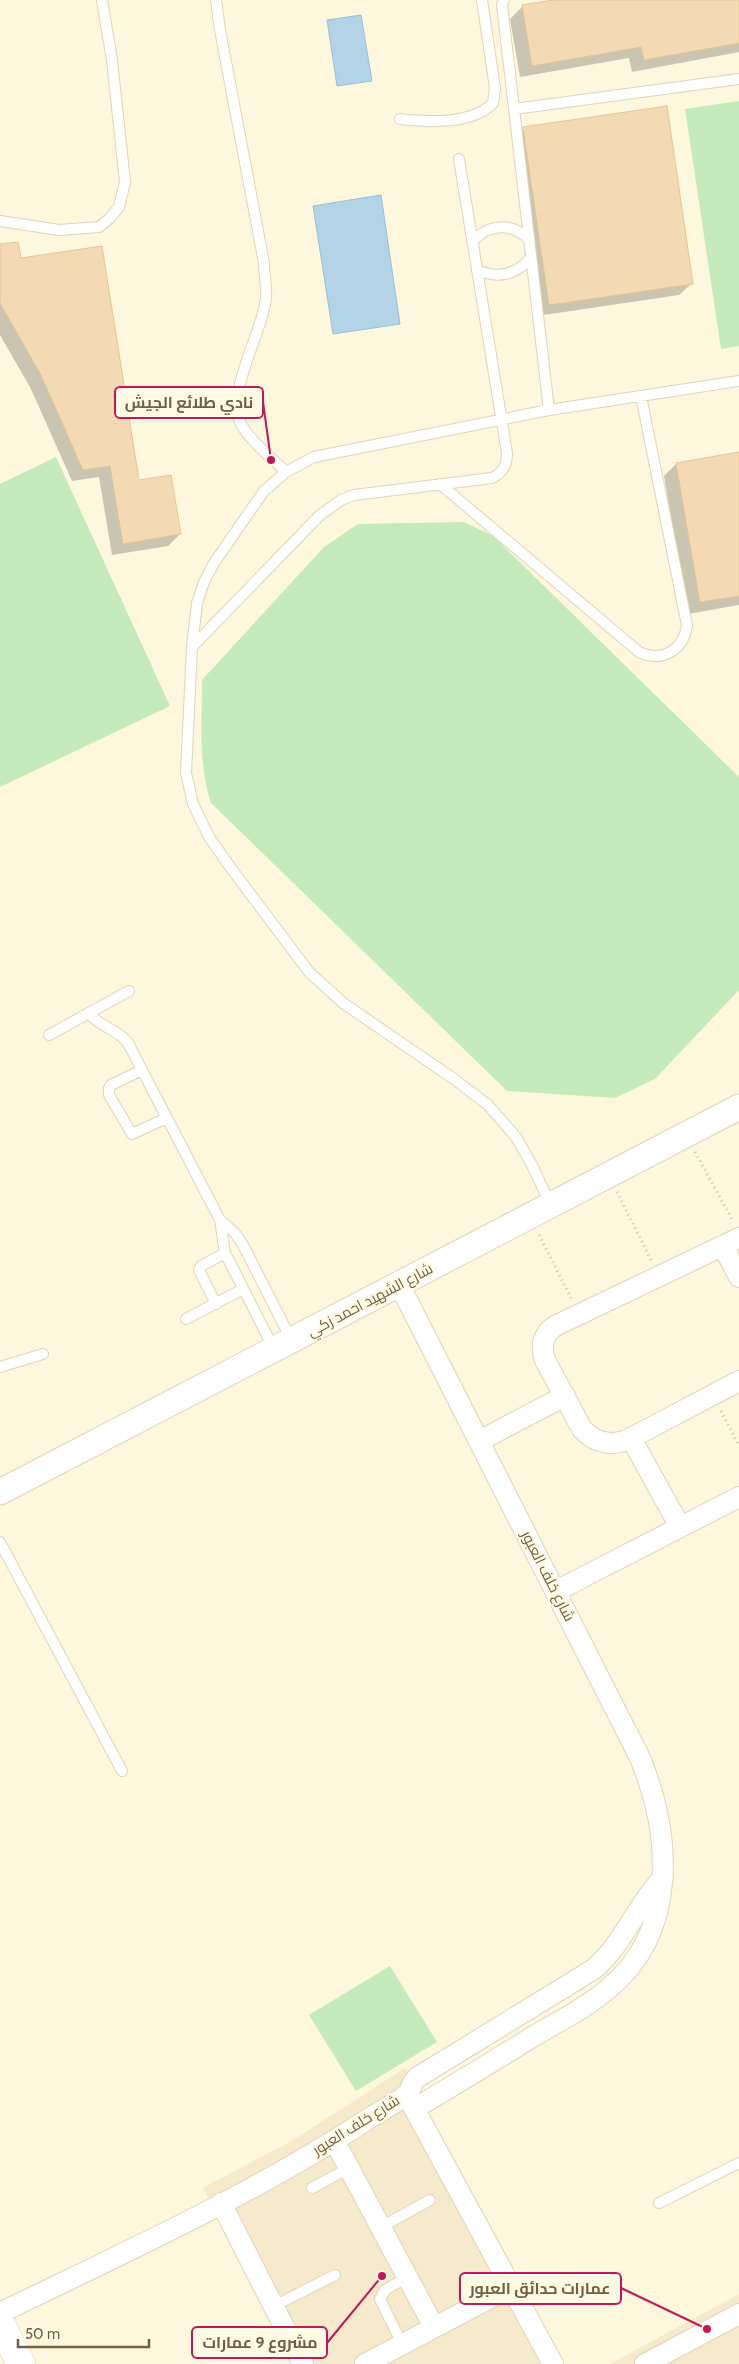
<svg xmlns="http://www.w3.org/2000/svg" width="739" height="2364" font-family="Cabin,Cairo,sans-serif">
<style>
.residential{fill:#f5eacb}
.green{fill:#c5eabc}
.water{fill:#b2d4e6;stroke:#98c1d9}
.shadow{fill:#0003}
.building{fill:#f3dab4;stroke:#e6c594}
.lines{fill:none;stroke-linecap:round;stroke-linejoin:round}
.service-casing{stroke:#e1d4b9;stroke-width:12}
.minor-casing{stroke:#e1d4b9;stroke-width:22}
.tertiary-casing{stroke:#e1d4b9;stroke-width:27}
.secondary-casing{stroke:#e3d4b4;stroke-width:29}
.path{stroke:#d7be98;stroke-width:3;stroke-dasharray:1 4;stroke-linecap:butt}
.service{stroke:#fff;stroke-width:10}
.minor{stroke:#fff;stroke-width:20}
.tertiary{stroke:#fff;stroke-width:25}
.secondary{stroke:#fff;stroke-width:28}
.labels{text-anchor:middle;stroke-width:5;stroke-linejoin:round;paint-order:stroke}
.street-label{font-size:15px;fill:#735f45;stroke:#fffae4}
.leader{fill:none;stroke:#c2185b;stroke-width:2}
.callout-dot{fill:#c2185b;stroke:#fffae4;stroke-width:2}
.callout{fill:#fffae4;stroke:#c2185b;stroke-width:2}
.callout-label{font-size:16px;text-anchor:middle;font-weight:bold;fill:#735f45}
</style>
<rect width="100%" height="100%" fill="#fdf7dd"/>
<path class="residential" d="M405,2068L564,2364H292L203,2188L295,2139Z
M739,2294V2364H610Z"/>
<path class="green" d="M739,101V346L721,349L685,109Z
M56,457L170,706L0,787V484Z
M464,522L493,536L739,777V990L655,1079L615,1098L507,1091L211,803C198,765 202,721 202,680L324,547L358,524Z
M390,1966L437,2042L356,2091L309,2015Z"/>
<path class="water" d="M361,15L372,81L337,86L327,20Z
M381,195L400,324L333,334L313,206Z"/>
<path class="shadow" d="M561,0H739V52L632,72L629,58L520,77L510,19L522,7Z
M524,128L692,283L679,295L537,316L512,141Z
M0,245L20,260L137,482L180,534L168,546L112,555L99,477L72,481L30,387L0,335Z
M739,453V605L688,614L664,476L676,464Z"/>
<path class="building" d="M553,0H739V43L644,60L641,47L532,66L522,5Z
M667,106L693,284L549,305L523,127Z
M18,242L21,258L102,246L139,480L171,475L181,534L123,544L110,466L83,470L41,375L0,303V244Z
M739,452V596L700,602L676,463Z"/>
<g class="lines">
<defs>
<path id="service" d="M216,0L220,30L264,263C264,274 267,287 266,298C263,332 225,393 241,424C251,442 272,458 286,472
M504,0L502,5L549,410
M514,109L739,79
M400,119C428,122 472,125 493,103L495,88L482,0
M0,221L59,230L99,227L110,218L119,207L125,182L112,60L102,0
M472,242C489,223 511,223 529,239
M477,270C498,279 517,275 531,257
M440,484L639,652C662,663 684,650 687,625L641,396
M192,647L320,515L341,500L354,495L492,478C503,473 507,465 507,453L459,159
M89,1013C99,1027 118,1029 128,1043L220,1220L235,1233L243,1245L291,1339
M49,1035L129,991
M142,1070L111,1085L109,1088V1095L132,1134L167,1118
M550,1204L532,1165L516,1137L488,1105L454,1079L343,1003L309,972L233,871L209,837L193,804L186,773L192,647L197,603L204,582L214,563L264,491L286,472L314,457L549,410L739,381
M220,1220L225,1253L274,1349
M216,1304L199,1270L201,1266L225,1253
M186,1319L243,1289
M0,1367L43,1354
M0,1542L122,1771
M312,2188L349,2168
M659,2203L739,2163
M381,2227L430,2200
M274,2306L335,2275
M402,2344L380,2299L385,2290L407,2277"/>
<path id="minor" d="M739,1238L555,1326C543,1334 540,1346 545,1360L582,1429C596,1444 613,1447 631,1438L739,1381
M723,1246L739,1277
M399,1284L640,1758C671,1834 679,1931 608,1989C586,2008 559,2021 534,2036C494,2061 454,2085 414,2109
M631,1438L680,1527
M479,1441L565,1396
M556,1591L739,1497
M409,2099L553,2364
M334,2140L434,2327
M221,2203L303,2364
M0,2313C123,2253 250,2196 365,2121C372,2116 405,2098 409,2092C412,2086 412,2081 418,2077L594,1969C624,1943 636,1906 663,1878
M365,2364L511,2287
M645,2364L739,2314"/>
<path id="tertiary" d="M0,1492L739,1107"/>
<path id="secondary" d="M0,2323L21,2364"/>
</defs>
<use href="#service" class="service-casing"/>
<use href="#minor" class="minor-casing"/>
<use href="#tertiary" class="tertiary-casing"/>
<use href="#secondary" class="secondary-casing"/>
<path class="path" d="M695,1152L733,1221
M617,1192L651,1260
M539,1235L571,1298
M721,1411L739,1446"/>
<use href="#service" class="service"/>
<use href="#minor" class="minor"/>
<use href="#tertiary" class="tertiary"/>
<use href="#secondary" class="secondary"/>
</g>
<g class="labels">
<g class="street-label">
<text transform="translate(370 1300) rotate(-28)" y="5">شارع الشهيد احمد زكي</text>
<text transform="translate(548 1576) rotate(63)" y="5">شارع خلف العبور</text>
<text transform="translate(356 2125) rotate(-32)" y="5">شارع خلف العبور</text>
</g>
</g>
<path class="leader" d="M271 460L263 402M707 2329L621 2288M382 2276L327 2343"/>
<g class="callout-dot">
<circle cx="271" cy="460" r="5"/>
<circle cx="707" cy="2329" r="5"/>
<circle cx="382" cy="2276" r="5"/>
</g>
<g class="callout">
<rect x="115" y="387" width="148" height="31" rx="5"/>
<rect x="460" y="2273" width="161" height="31" rx="5"/>
<rect x="192" y="2327" width="135" height="31" rx="5"/>
</g>
<g class="callout-label">
<text x="189" y="408">نادي طلائع الجيش</text>
<text x="540" y="2294">عمارات حدائق العبور</text>
<text x="260" y="2348">مشروع 9 عمارات</text>
</g>
<path d="M18 2339v8h131v-8" fill="none" stroke="#735f45" stroke-width="2.5"/>
<text x="25" y="2339" font-size="15" fill="#735f45" stroke="#fffae4" stroke-width="4" paint-order="stroke">50 m</text>
</svg>
